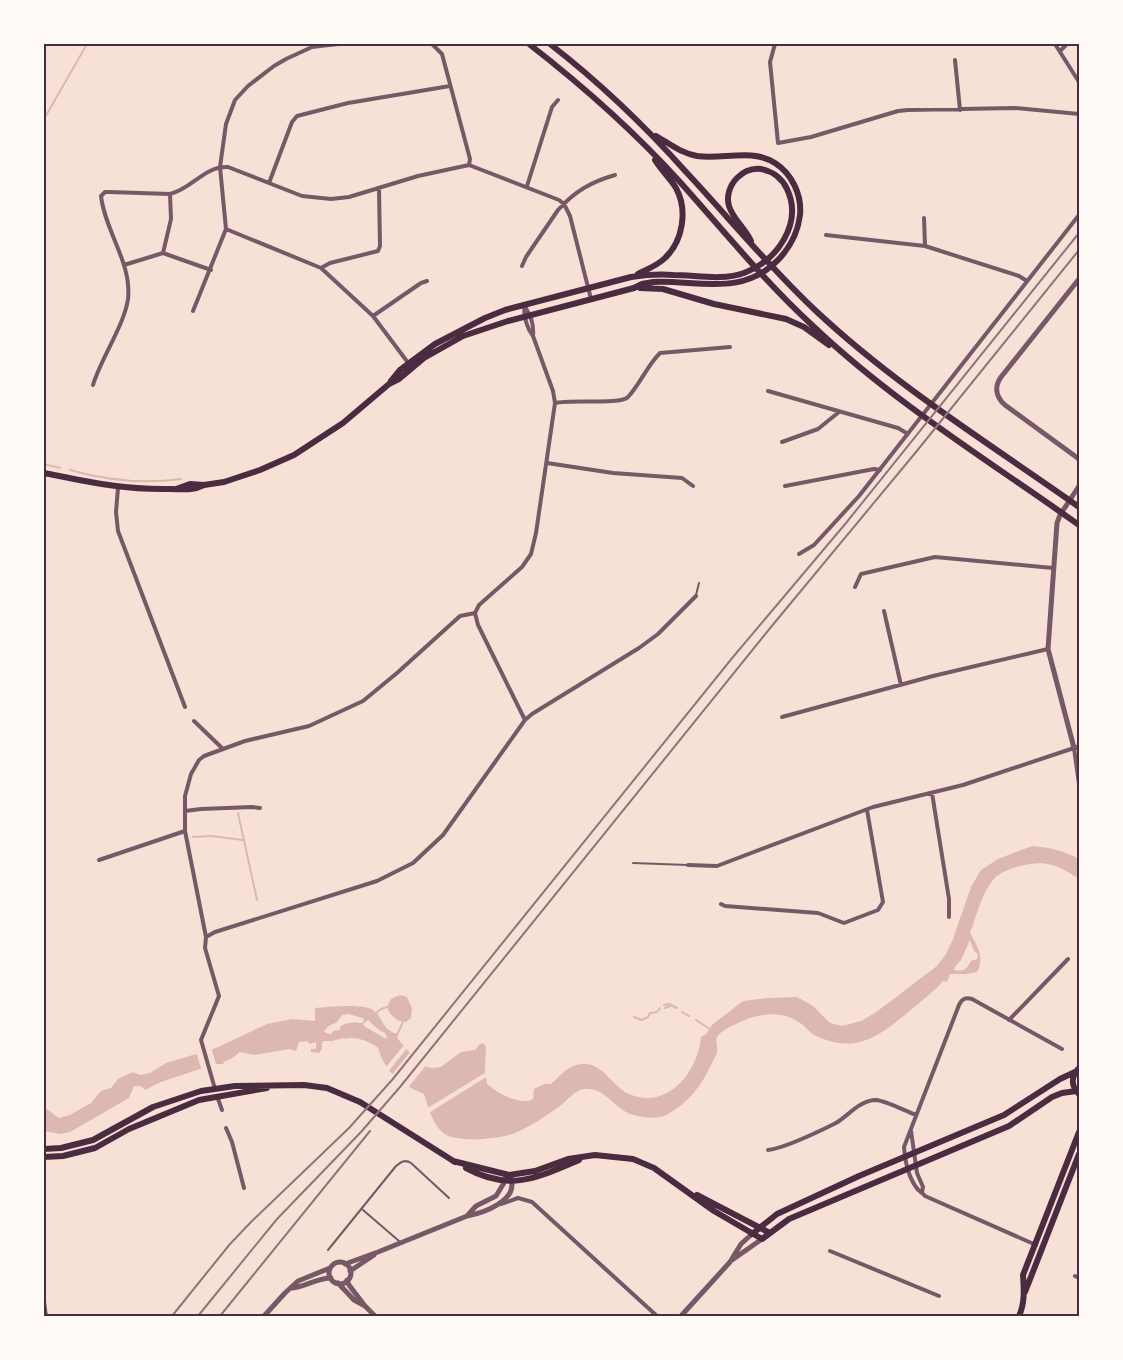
<svg xmlns="http://www.w3.org/2000/svg" width="1123" height="1360" font-family="'Public Sans',sans-serif">
<style>
.water{fill:#dcb8b0;fill-rule:evenodd}
.pier{fill:#f7e1d7}
.lines{fill:none;stroke-linecap:round;stroke-linejoin:round}
.stream{stroke:#dcb8b0;stroke-width:2}
.service{stroke:#755966;stroke-width:2}
.minor{stroke:#755966;stroke-width:4}
.tertiary{stroke:#755966;stroke-width:5}
.primary{stroke:#4a2c40;stroke-width:6}
.trunk{stroke:#4a2c40;stroke-width:6}
.rail{stroke:#8f747c;stroke-width:2}
.neatline{fill:none;stroke:#4a2c40;stroke-width:2}
</style>
<rect width="100%" height="100%" fill="#f7e1d7"/>
<path class="water" d="M1032,846C1052,848 1062,850 1079,859V879C1071,873 1058,866 1048,864C1034,861 1002,868 993,880C981,895 977,915 970,933C977,945 985,958 977,972L966,974H950L947,982L943,981C934,992 922,1000 912,1009C881,1035 856,1056 814,1035C809,1032 807,1028 803,1025C787,1013 772,1012 753,1017C746,1019 720,1030 717,1037C715,1041 718,1047 717,1052C716,1056 713,1061 711,1065C701,1087 687,1104 666,1115C660,1118 651,1118 644,1117C638,1116 631,1115 626,1112C612,1104 602,1087 584,1089C575,1090 566,1102 557,1108C544,1117 530,1127 515,1133C500,1139 458,1143 445,1134C432,1125 429,1108 424,1094C399,1083 387,1075 378,1048C368,1041 356,1036 344,1039L343,1038L332,1041H324L322,1043V1049L319,1053L311,1052V1049H316V1042L310,1044L307,1041L299,1042L296,1051L290,1049L254,1055L240,1052L231,1059L223,1062L224,1064H215L161,1082L145,1090L141,1086H134L129,1098L70,1132L61,1134L44,1131V1107L59,1118L70,1115L91,1103L101,1091L111,1088L118,1079L133,1072L140,1075L150,1073L166,1063L216,1048L267,1024L292,1019L315,1021V1008C328,1007 363,1003 373,1010C383,1017 382,1030 397,1034L398,1039L420,1065L432,1068L441,1067L461,1052L475,1050L480,1044L483,1043L486,1047L485,1070L487,1084C499,1094 513,1102 529,1101L533,1099L534,1089L544,1084H551C562,1074 570,1063 586,1064C604,1065 614,1088 629,1094C668,1111 698,1071 701,1037L706,1034L712,1025L743,1001L767,998L797,997L813,1006L830,1023L842,1026L861,1021L875,1013L937,966L946,954L953,939L971,887L981,870L998,859ZM970,940L974,951L978,954L977,959L971,961C967,969 964,972 954,970V968L961,960ZM348,1014L363,1018L364,1021L362,1023C354,1022 346,1022 340,1027V1030L333,1031L331,1034L326,1033L324,1031L330,1025L336,1023L342,1015ZM368,1020L379,1030L385,1033L387,1037L386,1039L364,1026L363,1024Z
M400,995L407,997L412,1008L411,1018L406,1022C397,1022 390,1016 387,1007L391,999Z"/>
<path class="pier" d="M405,1044L408,1047L388,1072L385,1068Z
M211,1047L217,1068L202,1071L196,1052Z
M411,1051L421,1063L427,1064L407,1089L390,1077Z
M488,1071V1076L427,1114L426,1109Z"/>
<g class="lines">
<path class="stream" d="M44,119L87,44
M44,464L60,468
M70,470C105,480 145,484 181,479
M238,813L257,900
M193,837L211,836L243,840
M664,1005L669,1004L677,1008
M665,1008L672,1005
M682,1012L689,1016
M375,1014L381,1009L387,1007
M634,1017L642,1020L648,1017L650,1013L657,1012L660,1008
M696,1020L711,1030
M397,1035L403,1022"/>
<path class="service" d="M696,595L699,583
M633,863L688,865
M363,1210L399,1241
M328,1250L396,1166C401,1162 405,1159 411,1163L449,1198"/>
<path class="minor" d="M432,44L442,54L470,159L469,165
M775,44L770,62L778,143L811,137L898,111L908,110L1015,108L1079,114
M1055,44L1079,82
M1061,50L1067,44
M955,60L960,110
M269,183L292,122L297,116L348,103L450,86
M527,186L552,107L558,100
M924,218L925,246
M226,229L321,268L330,263L378,251L380,246L379,188
M826,235L925,246L1019,276L1027,281
M163,253L171,219L170,194
M124,265L163,253L211,270
M522,266L526,257L558,210C575,191 591,182 615,175
M321,268L373,316L409,364
M524,305C531,316 534,324 533,336L553,391L555,403L536,533L531,554L522,567L479,605L475,613L478,625L525,720
M524,306C524,318 526,327 533,336
M193,311L226,229L220,167L226,124L235,100L248,86L274,66L286,59L312,47L338,44
M373,316L421,283L427,281
M93,385C101,358 124,326 128,299C132,263 105,231 101,196L105,192H109L170,194C192,189 204,166 228,167L302,196L331,199L349,197L418,176L469,165L559,200L564,204L570,216L591,299
M768,391L898,428L908,434
M555,403C571,399 620,405 628,397C640,384 647,366 660,353L730,347
M782,442L818,429L839,412
M547,463L613,473L682,478L693,486
M785,486L874,469L880,470
M118,488L116,512L118,531L185,707
M799,554L814,545L859,496L1079,215
M855,587L861,574L935,557L1053,568
M884,611L901,685
M782,717L933,676L1048,649
M194,721L222,748
M932,793L949,899V917
M185,811L201,809L252,807L260,808
M99,860L185,831
M688,865L717,866L873,807L963,785L1074,748L1079,784
M721,904L725,906L818,913L844,923L878,910L883,902L867,810
M206,937L215,932L377,881L413,863L443,835L525,720L532,714L639,648L658,634L696,596
M1009,1020L1068,959
M215,1089L201,1040L219,996L205,948L206,937L185,831V796L191,774L199,760L204,756L245,741L309,726L363,701L397,673L460,616L475,613
M217,1096L222,1110
M226,1128L232,1142L244,1188
M911,1131L917,1173L923,1187L922,1192
M768,1150C785,1148 820,1131 836,1123C848,1116 860,1100 876,1100C887,1101 905,1111 916,1115
M501,1204L518,1198L532,1202L657,1316
M1036,1245L925,1196C923,1193 918,1191 916,1187C908,1176 905,1160 904,1147L959,1005C962,999 965,997 972,999L1062,1049
M830,1251L939,1296
M1075,1276L1079,1278
M44,1302L46,1316"/>
<path class="tertiary" d="M1079,279L1001,377C994,387 996,397 1005,405L1079,459
M1079,486L1060,515L1057,523L1048,649L1074,748L1079,747
M467,1216L476,1206L496,1196L507,1178
M732,1260L762,1239
M329 1273a11 11 0 1 1 22 0a11 11 0 1 1-22 0Z
M345,1264L378,1252L467,1216C483,1213 518,1201 511,1179
M350,1271L374,1255
M347,1280L349,1285L365,1306L375,1316
M338,1283L354,1300L365,1306
M292,1288C305,1287 317,1278 331,1278
M264,1316L285,1293L298,1281L330,1268
M681,1316L730,1262L741,1244L752,1234"/>
<path class="primary" d="M391,381L400,370L435,344L485,318L505,310L631,277
M44,473C89,482 123,490 170,489C183,489 192,491 204,485
M176,489L190,484L204,485L224,482L260,470L294,455L343,423L389,384L399,379L424,358L463,336L508,321L634,288
M1078,1093C1071,1085 1071,1076 1079,1068
M44,1149L61,1148L93,1140L153,1107L201,1091L235,1086L304,1085L327,1088L360,1102L455,1162
M44,1157L63,1156L95,1148L129,1129L199,1100L267,1088
M453,1161L509,1175L535,1171L568,1159L595,1155L633,1159L654,1168L714,1211L762,1239L789,1219L1009,1126L1052,1097L1062,1093L1076,1091
M466,1168C510,1192 537,1178 579,1160
M697,1195L770,1233
M752,1234L777,1214L859,1176L1004,1115L1060,1079L1075,1072
M1025,1292L1079,1154
M1019,1316C1025,1303 1024,1289 1023,1275L1079,1132"/>
<path class="trunk" d="M529,44C583,86 634,131 680,182C723,230 765,282 813,326C893,402 989,461 1079,525
M550,44C599,82 645,126 687,173C730,219 770,268 816,311C896,386 990,444 1079,507
M638,274C648,269 658,265 665,258C683,241 688,210 676,188C670,178 661,170 655,160
M631,277C645,275 659,274 673,275C696,275 722,281 744,273C778,260 803,223 787,189C782,178 772,171 761,169C752,168 744,171 737,178C730,185 726,196 729,206C733,219 745,228 751,241
M634,288L642,284L653,282C699,280 743,297 779,259C791,246 798,232 800,215C802,195 792,174 775,163C752,148 722,160 697,156C681,153 670,144 656,136
M640,288L663,289L714,304L786,319L804,327L829,345"/>
<path class="rail" d="M172,1316L230,1244L251,1222L349,1128L392,1080L733,657L846,523L1079,233
M198,1316L277,1219L361,1132L400,1087L771,627L916,452L1079,250
M220,1316L370,1131"/>
</g>
<rect width="1123" height="1360" fill="none" stroke="#fffaf5" stroke-width="90"/>
<rect x="45" y="45" width="1033" height="1270" class="neatline"/>
</svg>
